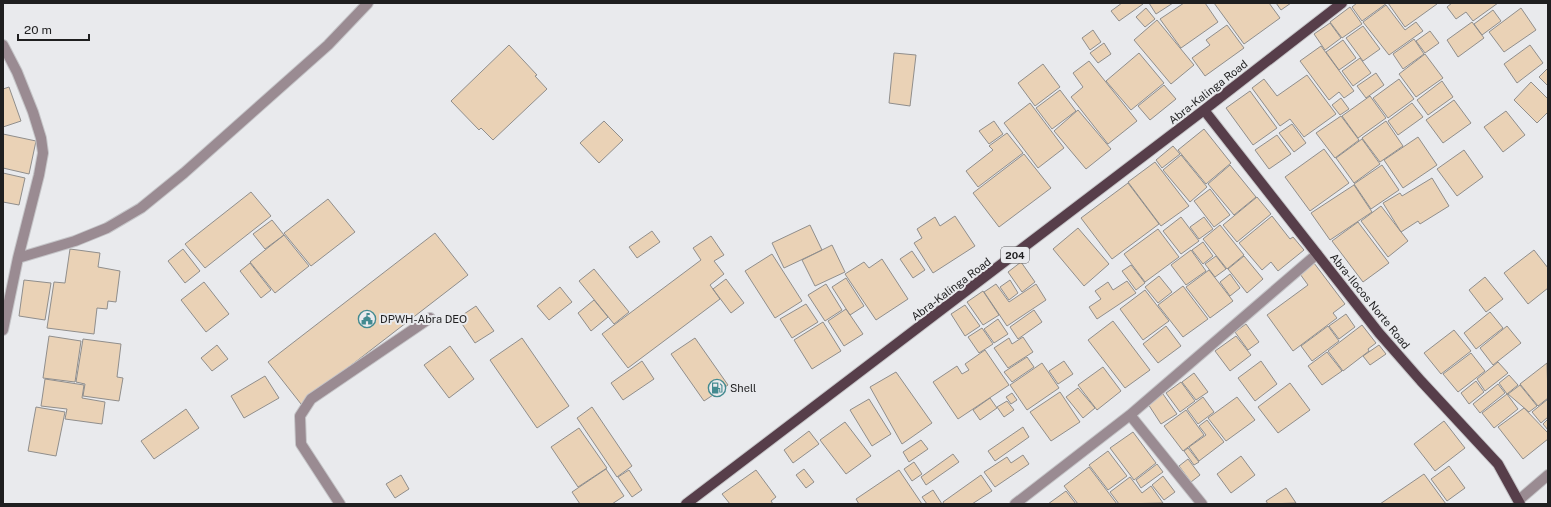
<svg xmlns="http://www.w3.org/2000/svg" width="1551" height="507" font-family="'Public Sans',sans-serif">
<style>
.building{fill:#ead2b6;stroke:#908e8c}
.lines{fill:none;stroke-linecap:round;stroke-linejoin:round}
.minor-casing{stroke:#c5c5c8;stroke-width:12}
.major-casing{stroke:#c5c5c8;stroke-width:12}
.minor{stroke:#9a8b92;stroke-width:10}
.major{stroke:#573e4a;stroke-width:10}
.labels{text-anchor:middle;stroke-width:4;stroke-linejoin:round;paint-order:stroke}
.shield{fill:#e9eaed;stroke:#5c5c5e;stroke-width:1}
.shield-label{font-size:10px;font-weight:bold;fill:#1f1f20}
.street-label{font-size:11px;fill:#1f1f20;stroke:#e9eaed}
.poi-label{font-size:11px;fill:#1f1f20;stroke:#e9eaed;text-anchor:start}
</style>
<rect width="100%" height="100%" fill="#e9eaed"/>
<path class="building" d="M1122,3H1142L1143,4L1119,21L1111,11Z
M1149,3H1173L1156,14Z
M1184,3H1205L1218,22L1181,48L1160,19Z
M1214,3H1269L1280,18L1244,44Z
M1276,3H1291L1281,10Z
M1357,3H1387L1362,21L1352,7Z
M1388,3H1436L1437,4L1405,27Z
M1452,3H1498L1473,21L1466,12L1456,19L1447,7Z
M1386,5L1405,30L1416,22L1423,31L1389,55L1363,22Z
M1350,7L1362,24L1342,38L1330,22Z
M1146,8L1155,19L1145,27L1136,17Z
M1521,8L1536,30L1504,52L1489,32Z
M1493,10L1501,21L1482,35L1474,24Z
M1157,20L1194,65L1171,84L1134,40Z
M1472,22L1484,38L1458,57L1447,40Z
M1330,23L1341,38L1325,50L1314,34Z
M1227,25L1244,48L1205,76L1192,58L1210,45L1206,40Z
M1363,26L1380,49L1363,61L1346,38Z
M1093,30L1101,42L1090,50L1082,38Z
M1430,31L1439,43L1425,53L1416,41Z
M1414,39L1424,54L1403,69L1393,54Z
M1343,40L1356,58L1339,70L1326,52Z
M1104,43L1111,54L1098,63L1090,53Z
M509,45L537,75L535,76L547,89L493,140L481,128L479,130L451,101Z
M1530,45L1543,63L1517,83L1504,64Z
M1321,46L1354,91L1344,98L1339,92L1329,100L1300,61Z
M894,53L916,55L910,106L889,103Z
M1139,53L1164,83L1131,110L1106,81Z
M1425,54L1443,78L1416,97L1399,74Z
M1360,58L1371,73L1353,86L1342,71Z
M1089,61L1137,121L1108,144L1071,97L1083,87L1073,73Z
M1043,64L1060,87L1035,106L1018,83Z
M1548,68V86L1539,77Z
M1376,73L1384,85L1366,98L1357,86Z
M1307,75L1336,114L1304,137L1290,119L1280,126L1252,88L1264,79L1277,96Z
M1399,79L1414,99L1388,118L1373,98Z
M1442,81L1453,97L1428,115L1417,100Z
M1531,82L1548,99V112L1537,123L1514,100Z
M1164,85L1176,99L1150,120L1138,106Z
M9,87L21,121L3,127V89Z
M1060,90L1076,111L1052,129L1036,108Z
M1250,91L1277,128L1253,145L1226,108Z
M1370,96L1386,118L1358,138L1342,116Z
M1341,98L1349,109L1340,115L1332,105Z
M1454,100L1471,123L1443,143L1426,120Z
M1030,103L1064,148L1038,168L1004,123Z
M1412,103L1423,117L1398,135L1388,121Z
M1078,110L1111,149L1086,169L1054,131Z
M1506,111L1525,135L1503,152L1484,127Z
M1341,116L1359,140L1335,158L1316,133Z
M604,121L623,140L599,163L580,143Z
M994,121L1003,134L989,144L979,131Z
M1386,121L1403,146L1380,162L1362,138Z
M1292,124L1306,143L1294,152L1279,133Z
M1204,129L1231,163L1206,184L1178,150Z
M1007,133L1023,153L978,187L966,171L993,150L989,146Z
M3,134L36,141L29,174L3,168Z
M1277,135L1291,154L1269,169L1255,150Z
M1418,137L1437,165L1403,188L1384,160Z
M1362,139L1380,164L1354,183L1336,158Z
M1173,146L1180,154L1162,168L1156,160Z
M1324,149L1349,183L1310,211L1285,177Z
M1464,150L1483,177L1457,196L1437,169Z
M1024,154L1051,188L999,227L973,193Z
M1181,155L1207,187L1190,202L1163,170Z
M1155,162L1189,206L1161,226L1128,182Z
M1230,165L1256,197L1234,215L1208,184Z
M1382,165L1399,190L1371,209L1354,184Z
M3,173L25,178L19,205L3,202Z
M1432,178L1449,206L1420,224L1418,221L1401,232L1383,203L1400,193L1402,196Z
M1128,183L1159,224L1112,259L1081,218Z
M1354,185L1372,212L1330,240L1311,213Z
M1210,189L1230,215L1214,227L1194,201Z
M251,192L271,216L205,268L185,244Z
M1257,197L1271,214L1237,242L1223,225Z
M328,199L355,232L311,266L284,233Z
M1381,206L1408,241L1388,257L1361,221Z
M955,216L975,246L933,273L914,243L922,238L917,229L935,217L940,226Z
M1272,216L1290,239L1293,237L1304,250L1278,271L1271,262L1262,270L1239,243Z
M1181,217L1199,241L1181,254L1163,231Z
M1204,217L1213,229L1199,239L1190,227Z
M272,220L284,235L265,249L253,234Z
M1358,222L1389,263L1363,282L1332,241Z
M810,225L822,250L784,268L772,243Z
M1220,225L1244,255L1227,269L1203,239Z
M1078,228L1109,264L1084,286L1053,249Z
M1158,229L1179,257L1145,282L1124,254Z
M652,231L660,242L637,258L629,247Z
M435,233L468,275L301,404L268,362Z
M284,235L309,266L275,293L250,262Z
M711,236L724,255L714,261L724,274L710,285L720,299L628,368L602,334L701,260L693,248Z
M1203,242L1213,256L1203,264L1192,250Z
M832,245L845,272L815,286L802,260Z
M70,249L100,253L98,267L120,271L116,302L108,301L107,309L97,308L94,334L47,328L54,282L65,283Z
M183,249L200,271L185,283L168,261Z
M1191,250L1206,271L1186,285L1171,265Z
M1534,250L1548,268V288L1528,304L1504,273Z
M912,251L925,270L913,278L900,259Z
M772,254L802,301L775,318L745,271Z
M1216,256L1226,269L1215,277L1205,264Z
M1244,256L1263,279L1247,293L1228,269Z
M882,259L908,299L876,320L845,274L864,262L869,268Z
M1021,262L1035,282L1022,292L1008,272Z
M250,263L271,290L261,298L240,271Z
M1314,263L1345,304L1333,313L1337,318L1293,351L1267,315L1308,285L1300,274Z
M1131,265L1145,283L1136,290L1122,271Z
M594,269L629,312L614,324L579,281Z
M1209,270L1233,301L1210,318L1186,287Z
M1230,274L1240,288L1230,296L1220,282Z
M1159,276L1172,292L1158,303L1145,287Z
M1485,277L1503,299L1486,312L1469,290Z
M846,278L864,306L850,315L832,287Z
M726,279L744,303L731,313L713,289Z
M24,280L51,283L45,320L19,316Z
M1010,280L1018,293L1009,300L1000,287Z
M1127,281L1136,293L1097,319L1089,307L1101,299L1095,291L1108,282L1113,290Z
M204,282L229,314L206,332L181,300Z
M826,284L842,310L825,321L808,295Z
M996,284L1009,302L1036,284L1046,300L1007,326L984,292Z
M1183,286L1208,319L1183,337L1158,305Z
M560,287L572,302L549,320L537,306Z
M1145,290L1169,321L1143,340L1120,309Z
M983,291L999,315L983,325L967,302Z
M594,300L608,317L591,331L578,313Z
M806,304L818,322L792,338L780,319Z
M965,305L980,326L965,336L951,314Z
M476,306L494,331L475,343L458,318Z
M846,309L863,334L844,346L828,321Z
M1034,310L1042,322L1018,339L1010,327Z
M1490,312L1503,328L1476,349L1464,333Z
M1346,314L1355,327L1339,339L1329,326Z
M998,319L1008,334L994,343L984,329Z
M1113,321L1150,370L1125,388L1088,340Z
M823,322L841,351L812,369L794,340Z
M1246,324L1259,342L1248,350L1235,332Z
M1362,325L1376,343L1368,349L1369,351L1343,371L1328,351Z
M1166,326L1181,346L1158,363L1143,344Z
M1328,326L1339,341L1312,361L1301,346Z
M1507,326L1521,343L1493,365L1480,348Z
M982,328L993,344L979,353L968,337Z
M1454,330L1471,351L1441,374L1424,353Z
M49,336L81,341L75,382L43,378Z
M1236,336L1251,355L1230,371L1215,351Z
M1023,337L1033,352L1008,368L994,348L1009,338L1012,344Z
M522,338L569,406L537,428L490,360Z
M695,338L728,385L704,401L671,354Z
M83,339L121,344L117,377L123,378L119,401L83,396L85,384L76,382Z
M217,345L228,359L212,371L201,358Z
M1379,345L1386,354L1370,365L1363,356Z
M450,346L474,379L449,398L424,365Z
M985,350L1009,385L958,419L933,382L957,366L962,374L969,370L965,364Z
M1327,352L1342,371L1322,385L1308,366Z
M1471,353L1485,371L1458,392L1443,374Z
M1027,357L1034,367L1012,382L1004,372Z
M642,361L654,379L623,400L611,383Z
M1064,361L1073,374L1058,384L1049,371Z
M1261,361L1277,384L1255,401L1238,378Z
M1498,362L1508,373L1485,391L1477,379Z
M1042,363L1059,388L1027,410L1010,385Z
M1547,363L1548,398L1538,406L1520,384Z
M1103,367L1121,391L1097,410L1078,385Z
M896,372L932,423L902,444L870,387Z
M1194,373L1208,392L1196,400L1182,382Z
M1509,375L1518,385L1507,394L1499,383Z
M265,376L279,398L244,418L231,396Z
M45,379L84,385L82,398L105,402L102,424L65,419L67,409L41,406Z
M1476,381L1484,392L1469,404L1461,393Z
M1181,382L1195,401L1180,412L1166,393Z
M1290,383L1310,410L1278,433L1258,407Z
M1498,384L1505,393L1480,413L1473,404Z
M1520,385L1537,406L1529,412L1508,394Z
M1078,388L1095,408L1083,418L1066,397Z
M1060,392L1080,422L1051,441L1030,412Z
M1012,393L1017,400L1011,404L1006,397Z
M1163,394L1177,414L1161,424L1148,404Z
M1507,394L1518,409L1494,428L1482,413Z
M1203,397L1214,412L1198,424L1187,409Z
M1237,397L1255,420L1226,441L1208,418Z
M990,398L997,408L980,420L973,410Z
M869,399L891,434L872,446L850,410Z
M1548,399V417L1541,423L1532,412Z
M1007,401L1014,410L1004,417L997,407Z
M36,407L65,412L56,456L28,451Z
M592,407L632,466L617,477L577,418Z
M1524,408L1548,433V439L1523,459L1498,427Z
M186,409L199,428L154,459L141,441Z
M1186,410L1204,435L1183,451L1164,426Z
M1548,419V430L1543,424Z
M1207,420L1224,442L1199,461L1189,447L1206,435L1199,426Z
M1444,421L1465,448L1435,471L1414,444Z
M845,422L871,456L846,474L820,440Z
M1023,427L1029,437L995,461L988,451Z
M579,428L607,468L578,487L551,447Z
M809,431L819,444L793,463L784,450Z
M1133,432L1156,463L1134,480L1110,448Z
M921,440L928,449L909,462L903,452Z
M1188,448L1199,462L1194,465L1184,451Z
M1108,451L1127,476L1108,490L1089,465Z
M953,454L959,462L926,485L921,477Z
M1023,455L1029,464L995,487L984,472L1007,457L1011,463Z
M1241,456L1255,475L1231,493L1217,474Z
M1188,459L1200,475L1191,482L1179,466Z
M914,462L922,474L912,481L904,469Z
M1157,464L1163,472L1141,488L1136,480Z
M1449,466L1465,488L1447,501L1431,479Z
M1089,467L1117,504H1078L1064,486Z
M606,469L624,496L612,504H580L572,492Z
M804,469L814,482L806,488L796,475Z
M629,470L642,490L632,497L618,477Z
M756,470L776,497L771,501L773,504H730L722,494Z
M899,470L922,504H859L856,499Z
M1424,474L1446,504H1380Z
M401,475L409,489L395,498L386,484Z
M981,475L992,491L972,504H944L943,502Z
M1163,476L1175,492L1164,500L1152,485Z
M1130,477L1142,493L1151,486L1163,503L1119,504L1110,492Z
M1286,488L1296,503L1268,504L1266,501Z
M933,490L942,504H927L922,497Z
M1066,491L1076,504H1048Z"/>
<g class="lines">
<defs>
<path id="minor" d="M3,45L17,72L33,112L41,138L43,153L39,175L18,258L3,330
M18,258L75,241L107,228L141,208L184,173L328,45L368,3
M1130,415L1202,504
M1519,500L1548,475
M340,504L301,444L300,416L311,399L430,318
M1015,504L1130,415L1317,254"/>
<path id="major" d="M1204,110L1379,333L1421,381L1498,464L1520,504
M686,504L1204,110L1342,3"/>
</defs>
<use href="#minor" class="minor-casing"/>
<use href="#major" class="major-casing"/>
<use href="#minor" class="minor"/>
<use href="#major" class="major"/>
</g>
<defs>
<symbol id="civic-ring" viewBox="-11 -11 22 22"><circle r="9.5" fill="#e9eaed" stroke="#438a90" stroke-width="1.5"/><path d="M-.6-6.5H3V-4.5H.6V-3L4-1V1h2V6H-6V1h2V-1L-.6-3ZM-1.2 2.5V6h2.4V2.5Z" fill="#438a90"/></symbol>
<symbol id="fuel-ring" viewBox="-11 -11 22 22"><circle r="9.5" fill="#e9eaed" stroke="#438a90" stroke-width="1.5"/><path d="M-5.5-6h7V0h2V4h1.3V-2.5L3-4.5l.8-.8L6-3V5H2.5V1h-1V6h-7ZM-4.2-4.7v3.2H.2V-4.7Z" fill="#438a90"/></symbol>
</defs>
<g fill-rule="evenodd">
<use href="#civic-ring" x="357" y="309" width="20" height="20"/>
<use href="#fuel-ring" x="707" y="378" width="20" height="20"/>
</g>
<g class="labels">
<rect class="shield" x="1001" y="247" width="28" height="16" rx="3"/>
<g class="shield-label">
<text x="1015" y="259">204</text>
</g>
<g class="street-label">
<text transform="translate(1208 92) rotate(-38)" y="4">Abra-Kalinga Road</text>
<text transform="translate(951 289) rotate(-37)" y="4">Abra-Kalinga Road</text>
<text transform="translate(1370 301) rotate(51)" y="4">Abra-Ilocos Norte Road</text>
</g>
<g class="poi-label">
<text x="380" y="323">DPWH-Abra DEO</text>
<text x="730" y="392">Shell</text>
</g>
</g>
<rect width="1551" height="507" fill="none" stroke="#1f1f20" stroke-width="8"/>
<path d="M18 34v6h71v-6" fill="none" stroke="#1f1f20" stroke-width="2"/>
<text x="24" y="34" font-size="12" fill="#1f1f20" stroke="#e9eaed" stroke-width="3" paint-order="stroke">20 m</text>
</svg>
